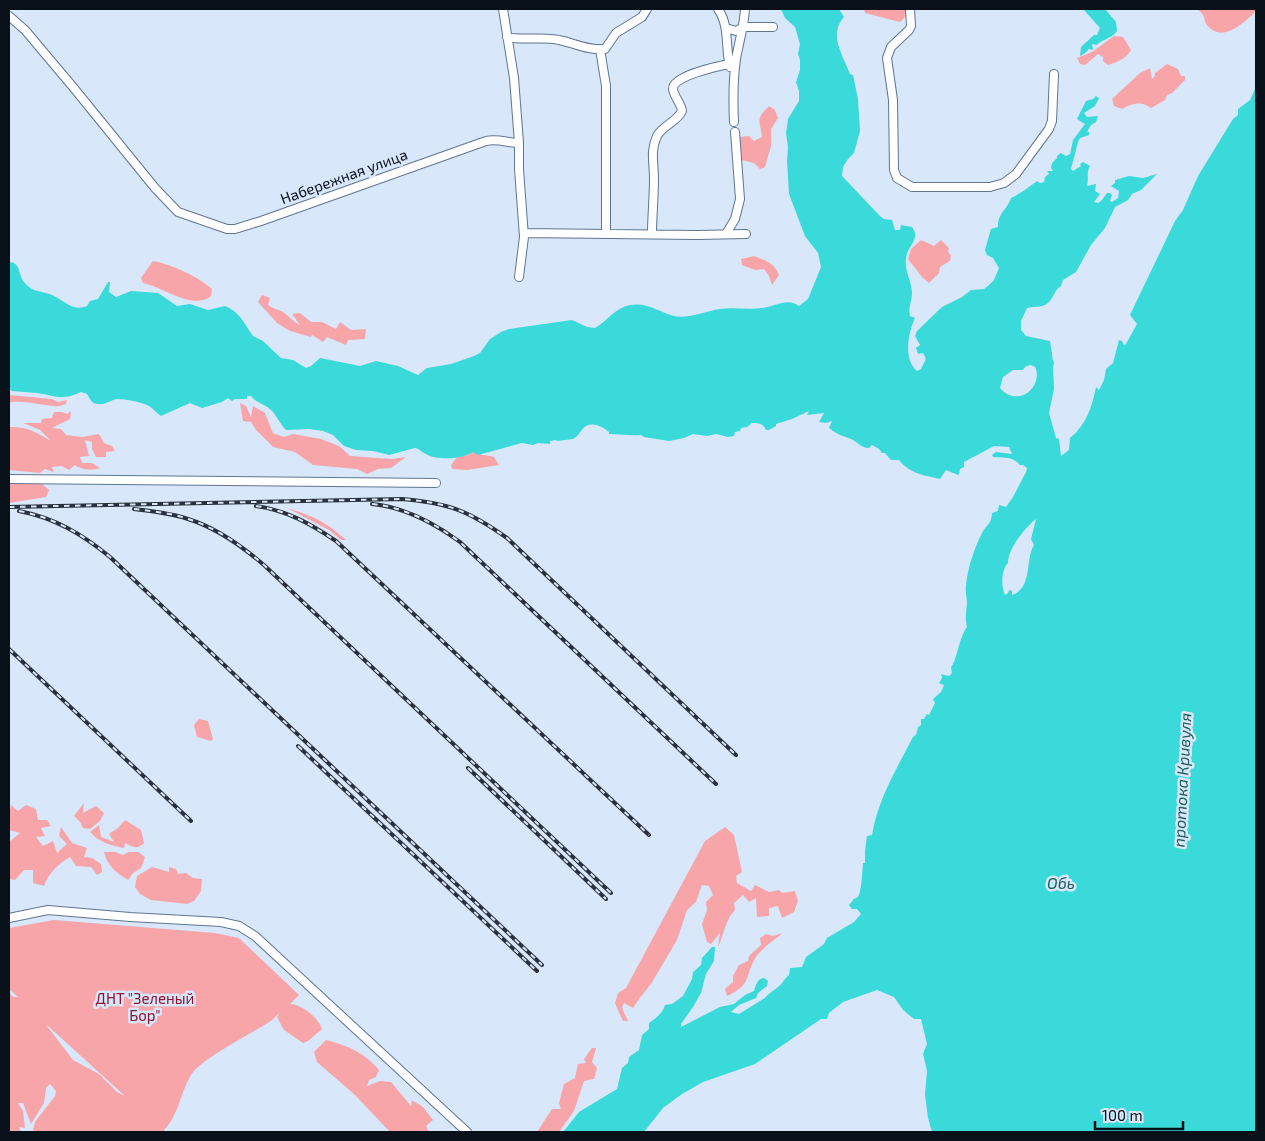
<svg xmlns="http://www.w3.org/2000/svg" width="1265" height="1141" font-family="'Exo 2',sans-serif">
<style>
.green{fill:#f8a5aa;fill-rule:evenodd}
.water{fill:#3adada;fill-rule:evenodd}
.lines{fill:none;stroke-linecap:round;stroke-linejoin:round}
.minor-casing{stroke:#5f7591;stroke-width:10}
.minor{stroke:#fff;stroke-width:8}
.rail-casing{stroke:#28313c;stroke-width:4}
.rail{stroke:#d8e7fa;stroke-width:2;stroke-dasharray:5.5;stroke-linecap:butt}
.labels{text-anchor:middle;stroke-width:5;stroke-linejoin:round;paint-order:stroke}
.street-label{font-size:15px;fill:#08101a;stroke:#d8e7fa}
.park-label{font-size:15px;fill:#8f1231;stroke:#d8e7fa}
.water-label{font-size:16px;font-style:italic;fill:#1f5e5e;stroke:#d8e7fa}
</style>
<rect width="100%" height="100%" fill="#d8e7fa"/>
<path class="green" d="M864,9H905V17L900,22L865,13Z
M1198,9H1256V11C1244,23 1222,44 1207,25C1204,22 1205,18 1203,15C1202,13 1199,11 1198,9Z
M1114,36L1123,37L1131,50C1126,59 1117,62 1108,65L1103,61V57L1098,54L1085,65L1080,64L1077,58L1092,52Z
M1167,64L1178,69L1181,76H1185V80L1172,93L1167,95L1165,100L1151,108C1141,101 1133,103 1122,109L1114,106L1112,99L1140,73L1150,68L1152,79L1155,76V73Z
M769,106L775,110L778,118L771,129V146L765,167L760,169L754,163L741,160L739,137L749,136L754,141L762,137C760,120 755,120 769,106Z
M921,240L934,246L941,240L949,248L948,252L951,255L950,261L940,267L939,273L929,283L922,277L908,259L911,249Z
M754,256C765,260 775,264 779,275L772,285L769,276L764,269L755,270L742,265L741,259Z
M153,261C171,264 199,277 212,289L211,296C193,311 163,287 143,283L141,278Z
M262,295L270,298L268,305C275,310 277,309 283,312C289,316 293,322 300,325L292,314L300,313L311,322H322L336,329L340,322L351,330L366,329L365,339L348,340L346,345L327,337L323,342L312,335L311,337L290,331L277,323L258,302Z
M9,395L52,399L58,402L67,400L66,404C62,405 58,407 54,406C43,405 18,399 9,403Z
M240,403L246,406L251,417L253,406L265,413L273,433L284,437L293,434L321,439L339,446L350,456L392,459L406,457L391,468L378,469L367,474L357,469L313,465L295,452L273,447L256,430L251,422L243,421Z
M71,411L70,419L52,428L61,429L66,435L82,437L99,434L104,443L112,446L115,451L106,452V457H96L92,449V442L85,440L89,456L80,457L82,463H92L100,468C93,471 81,470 75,465L69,470L62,466L52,467L54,472L45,469L40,473L9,470V427C27,426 36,432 51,441L40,430L23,423H41L42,419L52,418L54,412H62L67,414Z
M473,452C479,455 487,455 494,457L499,465L467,470L452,469L451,465L457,457L468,455Z
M9,484H42L49,490L46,497L9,503Z
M287,508C313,516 325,521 346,540H341L329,530Z
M199,719L208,721L213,739L211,741L197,737L194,725Z
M84,803L83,813L96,806L104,813L100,821L90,829L83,828L80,822L74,816Z
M11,805L18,811L26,805L36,809L38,820H47L51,826L41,828L45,836L36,837L43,846L53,841L57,853L67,844L59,836L61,827L72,843L87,848L84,857L92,858L101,864L102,872L97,875L91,867L76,866L70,857C59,863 48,874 44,886L33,883V870H24L15,880L9,879V842L20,833L9,830V814Z
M125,820L141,830L144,843C137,850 133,847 125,843L124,848C110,845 100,843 90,832L99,825L101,837L114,842L109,834L118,828Z
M725,827L734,835L742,872L736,876L737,883L751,891L755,885L769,892L779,890L782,893L795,891L798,901L794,912L782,918L778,906L769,908V916L757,917L756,898L749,902L743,895L734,903L735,910C725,920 724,935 718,947L720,933L711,944L707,942L702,924L707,910L706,902L713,895L709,886L702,885L696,902L687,910L677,940L651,984L639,999L633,1008L624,1003L622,1008L628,1021H623L615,1003L618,993L626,988L705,841Z
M104,852H115L123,855L129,852H138L145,857L141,868L133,873L128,880C116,873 107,865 104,852Z
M152,867L169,872V867L176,869L178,874L186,873L193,878L202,879L201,891L194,901L187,904L151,900L140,894L135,887L137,876Z
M54,920L215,933L239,938L299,995L290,1004C301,1004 319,1018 322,1029L308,1041L303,1043L284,1030L277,1017L279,1013L271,1021C254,1032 200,1059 191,1075C180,1093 179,1115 164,1130L166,1132H35L33,1130L35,1122L55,1096L56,1091L50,1084L46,1088L44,1103L31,1124L23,1103H18L23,1111L25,1128L19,1127L21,1132H9V992L13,997H18L9,989V928ZM47,1026H48L125,1096L117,1092L99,1074L73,1060Z
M783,933C774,940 762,948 756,957C744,976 753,984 727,996L725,989L733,982V976L739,965L748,961L749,956L761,945L760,938L766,934L773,936Z
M326,1040C347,1045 365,1053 379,1070L376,1077L369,1080L367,1086L380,1081L391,1082L411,1106L412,1100L423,1107L433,1120L426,1126L429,1132H390L355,1095L317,1062L314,1052Z
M592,1048H596L592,1062L597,1068L594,1079L584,1081L574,1111L559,1132H537L552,1109H561L559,1103L564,1084L575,1078L578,1064L586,1063L584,1059Z"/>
<path class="water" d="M781,9H839L844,17C828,35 843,55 850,74L853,75L858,99L860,131L854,153L848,159L843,167L842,176L880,216L884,219L892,220L895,230H900L901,225L912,227C921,240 908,244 906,258C904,271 912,281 912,293C912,300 908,308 910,316L915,318C908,333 903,359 917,371L921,369C924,362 928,360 923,353L918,354L916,348L920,345L915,336L917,331L942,307L962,297L971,290L984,289L989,285L994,280L999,268L993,258L987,255L985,250L991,229L998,227C997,214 1007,210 1011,198C1021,193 1028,188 1037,181L1040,183L1044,182L1045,177L1049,174L1047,171H1053L1051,168L1052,163L1057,158V156L1061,153L1066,156L1070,154L1073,140L1085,124L1077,119L1086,101L1093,99L1096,96L1099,98L1095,106L1084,113L1087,117L1098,116L1096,122L1091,125L1087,132H1089V135L1080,138L1078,142L1071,169L1073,171L1081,166L1080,164L1083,162L1090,166C1086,173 1089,179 1087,186L1096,184L1095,191L1100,194L1094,202L1098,203L1102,200L1107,193H1110L1112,195L1110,201L1112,202L1118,198L1119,191L1111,186L1115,183V180L1129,176L1143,178L1157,174L1141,190L1132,194L1128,200L1115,207L1105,228L1091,245L1076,272L1063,280L1061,286C1054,290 1054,298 1048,303C1043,308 1034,306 1027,308L1021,321V330L1026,336L1050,341L1053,361L1054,362L1053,368L1054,389L1049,413L1056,438L1059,439L1061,456L1069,450L1070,438C1086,425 1092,407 1096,387L1099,390L1104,380L1106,369L1113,363L1119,340L1122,341L1124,345L1126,344L1137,324L1130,315L1175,221L1183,210L1198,176L1233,119L1238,115V109L1250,100L1256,87V1132H932L928,1118L925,1094L927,1071L923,1054L927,1044L921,1019H914L903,1010L894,997L877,990L843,1002L829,1013L827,1019H821L755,1064L703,1082L682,1094L663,1108L644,1132H563L579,1112L617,1089L622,1068L628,1063L629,1057L639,1050L642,1035L649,1029V1023C655,1019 663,1013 665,1005L672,1004L683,996L692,979L693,972L701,965L702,958L712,947H715L714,961L706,974L701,993L693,1007L681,1024V1027L720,1007L734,1004L745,995L754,991C756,985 757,979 764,978L768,981L767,986L758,993L756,998L739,1005L731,1012L739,1014L765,998C769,993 773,991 778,987C783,983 784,979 789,975L790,968L802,967L806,957L824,944L827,938L854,922L861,914L857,909H852L849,905L854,899L858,897C862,889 862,873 863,863H865V851L867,836L872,835C878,799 897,768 913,737L916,735L918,727L921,725V719H924L927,714L929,715L935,703L933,699L941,692L944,685L939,683L942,678L941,674L949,676L952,673L951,667C957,661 959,637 967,627C965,619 966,612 967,604C967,598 965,591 966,585C968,567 974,549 982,533C987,524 991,525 992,513L998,511L999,505L1006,507L1013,497L1026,472L1027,468L1023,465H1020C1013,456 1003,458 993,457L992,455L996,452L1012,454L1009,447L994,446L964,462V467L960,469L959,474L958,475L946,470L940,479C924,475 910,474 899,460H891L885,453H882L879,449L872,445L869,448C861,448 858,442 851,439C843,436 836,434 829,428L832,421L826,423L819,422L824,413L807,415L809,411L792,419L776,424V426L769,430H766C763,423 758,423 752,423L747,427L741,428L740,431L735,432L734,436L728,437L716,434L707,436L693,434L684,438L669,441L644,437L641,435C630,436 620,434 609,434V432C600,425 589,420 581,431C579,434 577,437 573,439C568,440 562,440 557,441L556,440L550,441V444L538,443L533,445L522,443L478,455L473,452C462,459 437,461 426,454C421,452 420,449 415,448L389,455L373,451L356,450L344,446L333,435L323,431L309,429L286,430C280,424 277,416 271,410C266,404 256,403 251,396H247V399H235L232,401L228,398L222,402L202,408L190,403L161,416C156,413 154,409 149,406C141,402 126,399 117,399C110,400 106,405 98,404C92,404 90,399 87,394L81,392C61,401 57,396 37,393C29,392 21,392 12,391L9,389V262C21,262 18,275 24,282C33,293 40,290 52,295C64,300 72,312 87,306L90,301L98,299L108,282H110L109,292L116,297L131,291L158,293L177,306L190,304L208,310L225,306C241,313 244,323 253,336L263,341L281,358L293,360L306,368L311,366L320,358L360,366L376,361L398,366L418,375L427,368L451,364L474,356L480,353L490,339L501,332L509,329L572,320L587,327L595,328C607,321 615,308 630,305C647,302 659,312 674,316C689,319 705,311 720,309C734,307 748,310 762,308C775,307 787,297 799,306L808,299L821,267L818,253L805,236L789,194L787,161L788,147L786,133L788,119L799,101V91L796,82L800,70V60L798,54L800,44L795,27L785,18ZM1031,365L1035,367C1044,386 1018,409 1000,388L1003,377L1013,370H1023L1026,366ZM1036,519L1031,539L1034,545C1025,559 1033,588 1012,595V591L1009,590L1008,593L1005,595C1001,587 1001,570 1008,563C1008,548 1025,528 1036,519Z
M1083,9H1105L1116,22L1117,31C1110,40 1102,39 1097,45L1092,44L1093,50L1089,49L1085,53L1080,56L1081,47L1094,35H1097L1100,28Z"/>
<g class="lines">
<defs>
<path id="minor" d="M503,9L514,78L519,143V169L524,237L519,277
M718,9C730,26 725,47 730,67
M910,9L911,26L909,30L891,47L887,58L893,100L894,170L897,178L912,187H990L1004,183L1016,174L1049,129L1052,121L1054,74
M9,16L25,30L73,87L155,188L178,212L227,229H235L261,221L486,141C498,138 507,143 519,143
M726,28L736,31L744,27H773
M507,37C524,41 542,36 559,40C574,43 589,51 605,49L616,33L642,17L647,9
M600,49L606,86V233
M734,122C733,101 733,80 736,59C739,42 744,26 745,9
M524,233L697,235L746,234
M652,234C652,216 654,197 654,179C654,163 650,151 657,136C663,125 677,122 682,111C681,103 674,97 673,89C672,76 719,66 729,64
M726,234L735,219L740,199L735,132
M9,479L436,483
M9,918L48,910L130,917L221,922L239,926L255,936L467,1132"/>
</defs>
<use href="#minor" class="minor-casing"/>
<use href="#minor" class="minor"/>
<defs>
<path id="rail" d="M372,504C404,507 434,523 460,542L716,784
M256,506C286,510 311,524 336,541L649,835
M9,507L402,499C449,503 469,511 507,538L736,755
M134,509C152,511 171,513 188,519C217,528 242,546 265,566L611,893
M19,511C55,518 82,534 110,557L542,965
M9,649L191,821
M298,746L537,971
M468,768L606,899"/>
</defs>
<use href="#rail" class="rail-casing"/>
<use href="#rail" class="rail"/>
</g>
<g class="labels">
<g class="street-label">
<text transform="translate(344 177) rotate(-20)" y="5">Набережная улица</text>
</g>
<g class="park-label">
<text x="145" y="1004">ДНТ "Зеленый<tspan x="145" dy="17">Бор"</tspan></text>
</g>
<g class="water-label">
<text transform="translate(1182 780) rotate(-87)" y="6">протока Кривуля</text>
<text x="1061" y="889">Обь</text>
</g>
</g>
<rect width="1265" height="1141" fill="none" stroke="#08101a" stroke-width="20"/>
<path d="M1095 1121v8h88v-8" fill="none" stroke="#08101a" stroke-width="2.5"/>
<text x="1102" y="1121" font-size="15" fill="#08101a" stroke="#d8e7fa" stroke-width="4" paint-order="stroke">100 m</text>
</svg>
